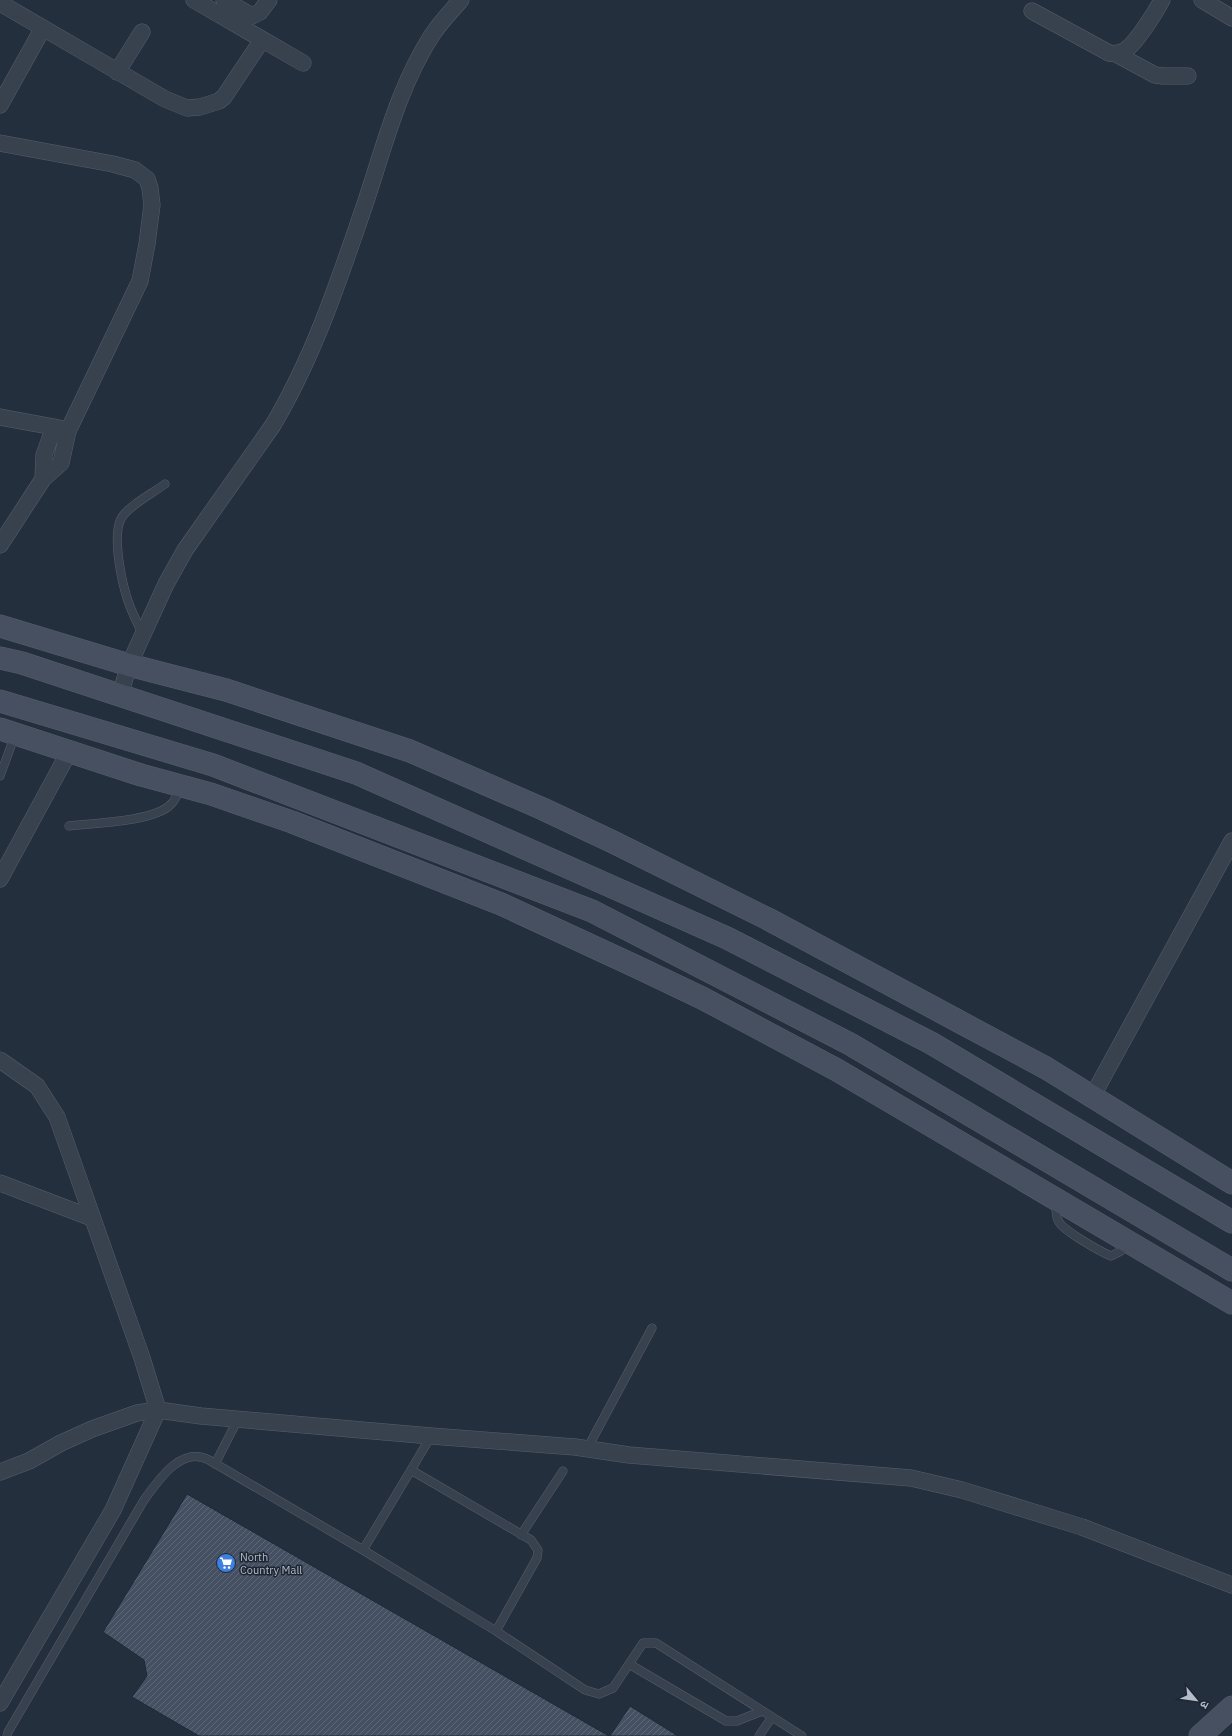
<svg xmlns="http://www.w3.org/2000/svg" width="1232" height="1736" font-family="'IBM Plex Sans','Noto Sans Devanagari',sans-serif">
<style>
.building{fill:url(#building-hatch);stroke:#1f2835}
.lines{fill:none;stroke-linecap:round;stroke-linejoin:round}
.lane-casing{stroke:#565f6c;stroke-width:9}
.street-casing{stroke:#565f6c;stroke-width:17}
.secondary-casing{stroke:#565f6c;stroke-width:23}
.lane{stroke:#38414e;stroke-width:8}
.street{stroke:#38414e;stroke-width:16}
.secondary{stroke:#465061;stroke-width:22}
.labels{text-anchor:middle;stroke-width:3;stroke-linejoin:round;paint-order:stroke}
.poi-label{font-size:11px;fill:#b4bcc9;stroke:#1d2633;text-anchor:start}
</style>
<defs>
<pattern id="building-hatch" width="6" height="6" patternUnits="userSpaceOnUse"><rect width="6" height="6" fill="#455162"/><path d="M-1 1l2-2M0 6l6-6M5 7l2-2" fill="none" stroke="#5d6877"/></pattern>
</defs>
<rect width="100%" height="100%" fill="#242f3e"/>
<path class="building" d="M187,1494L609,1736H199L132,1697L147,1676L144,1660L103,1632Z
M630,1706L678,1736H610Z"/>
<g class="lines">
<defs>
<path id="lane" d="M143,635C138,624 132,613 128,601C122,583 111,534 122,517C130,505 153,493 165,484
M0,776L15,735
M69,826C95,823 147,822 168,807C175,802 177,795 180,786
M1056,1201C1056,1208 1055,1216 1059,1222C1064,1231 1101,1252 1111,1256L1121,1251L1129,1245
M587,1449L652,1328
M215,1464L238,1419
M411,1470L431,1436
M521,1535L563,1471
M363,1550L411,1470L531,1540L538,1550L537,1558L496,1631
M629,1664L726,1721H737L762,1711
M7,1736L8,1732L144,1500C158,1481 181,1445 209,1460L363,1550L496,1631L585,1690L599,1694L613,1688L643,1643H656L802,1736
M759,1736L772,1717"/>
<path id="street" d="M194,0L303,63
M224,0L252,16L260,12L269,0
M1202,0L1232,18
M0,3L165,99L187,108L200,107L219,101L224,97L262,40
M1032,11L1109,53C1115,54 1122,53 1127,49C1138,40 1155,13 1162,0
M1116,54L1155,75L1163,76H1188
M117,72L142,32
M0,105L43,28
M0,143L113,164L135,170L147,179L150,188L152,205L147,244L140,281L68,431L61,463L43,479L0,545
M0,417L54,427L68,431
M43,479L44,455L54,427
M120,695L129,665L166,584L185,550L273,425C314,356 339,280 365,204C384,147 399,86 432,35C440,23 451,11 461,0
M0,879L69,752
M0,1060L37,1086L57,1117L142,1358L158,1410L113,1510L0,1703
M1092,1097L1232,841
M0,1183L92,1218
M0,1472L29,1461L61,1443L92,1429L137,1413L158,1410L201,1416L431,1436L575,1447L629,1455L911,1478L962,1490L1082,1527L1232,1585"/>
<path id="secondary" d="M0,626L129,665L226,690L410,751L543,809L613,842L768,919L960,1022L1046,1068L1232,1183
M0,658L22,663L356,773L727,938L931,1043L1232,1222
M0,701L213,765L592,911L850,1044L1232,1270
M0,729L141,775L211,794L292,822L501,904L637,967L702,998L837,1070L1232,1303
M1200,1736L1232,1707"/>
</defs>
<use href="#lane" class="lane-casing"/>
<use href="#street" class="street-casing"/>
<use href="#secondary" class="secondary-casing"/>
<use href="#lane" class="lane"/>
<use href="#street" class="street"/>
<use href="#secondary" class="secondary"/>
</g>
<defs>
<symbol id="supermarket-disc" viewBox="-11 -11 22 22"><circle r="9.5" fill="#3f7fe0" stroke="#1d2633"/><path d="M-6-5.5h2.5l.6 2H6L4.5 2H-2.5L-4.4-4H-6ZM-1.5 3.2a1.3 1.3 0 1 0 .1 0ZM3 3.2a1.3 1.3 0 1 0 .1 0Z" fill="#fff"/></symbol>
</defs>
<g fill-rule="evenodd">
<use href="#supermarket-disc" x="215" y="1552" width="22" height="22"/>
</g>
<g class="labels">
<g class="poi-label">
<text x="240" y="1561">North<tspan x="240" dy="13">Country Mall</tspan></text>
</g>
</g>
<g transform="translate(1196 1700) rotate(119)" stroke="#1d2633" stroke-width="3" paint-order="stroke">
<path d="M0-3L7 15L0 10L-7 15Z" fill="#b4bcc9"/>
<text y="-6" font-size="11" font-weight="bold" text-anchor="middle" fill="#b4bcc9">उ</text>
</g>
</svg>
